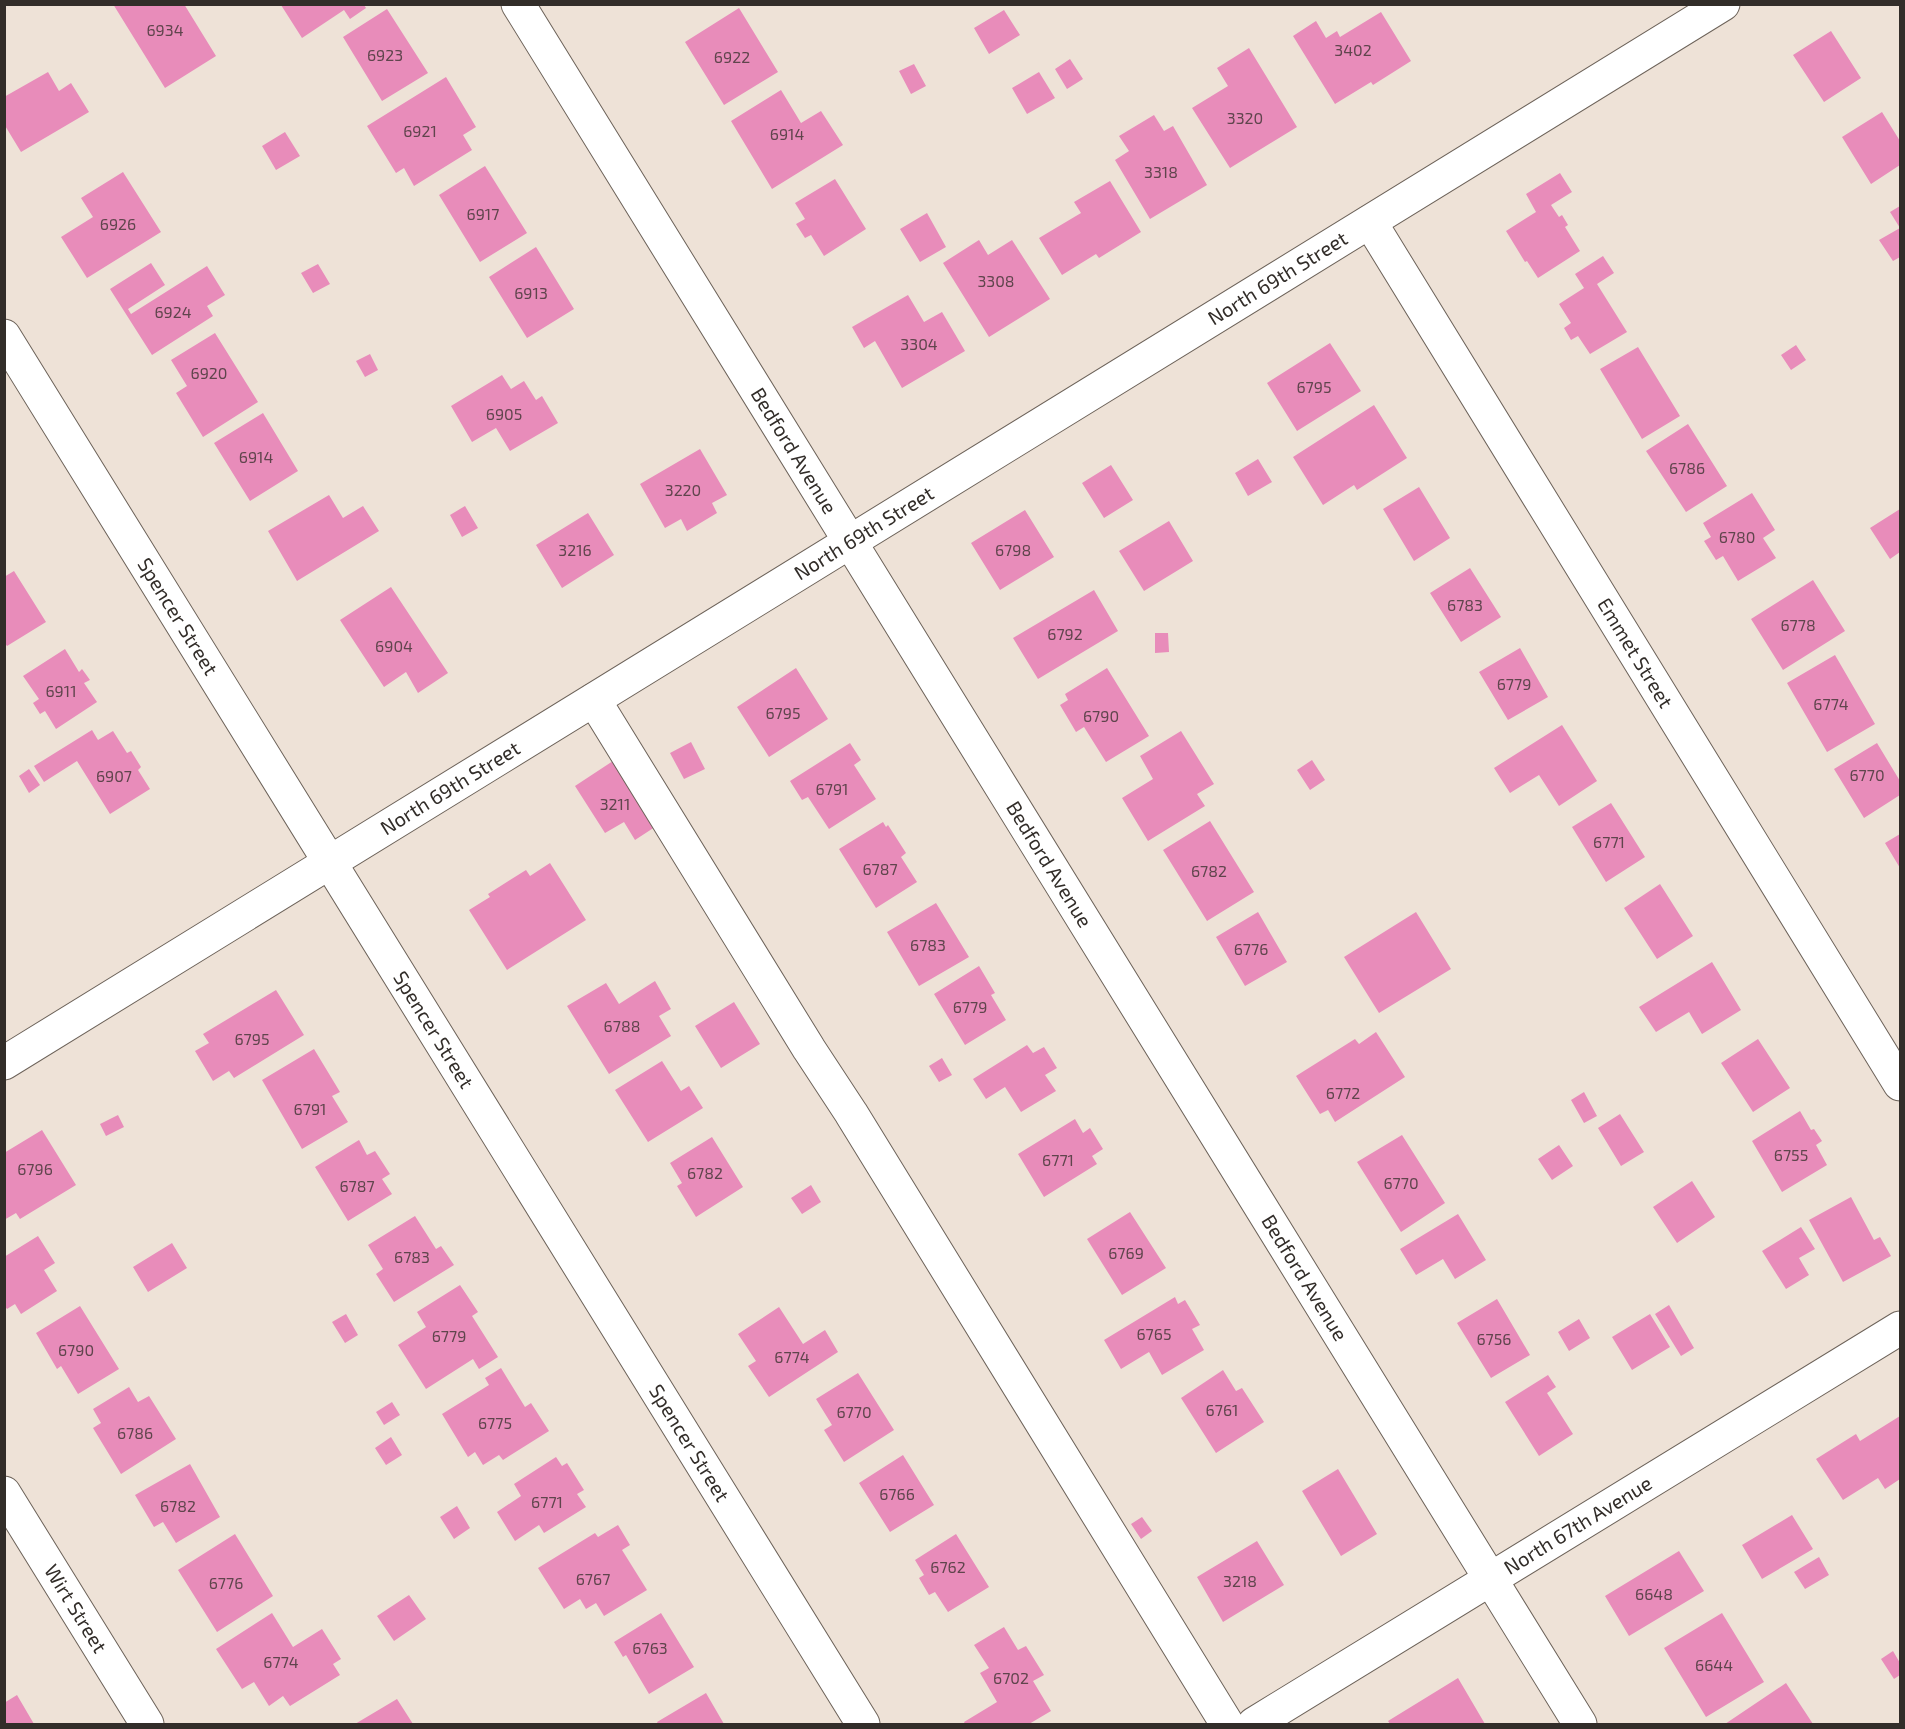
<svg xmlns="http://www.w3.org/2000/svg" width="1905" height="1729" font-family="'Exo 2',sans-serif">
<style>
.building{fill:#e88cba}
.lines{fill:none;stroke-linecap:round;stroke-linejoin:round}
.minor-casing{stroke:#6d635a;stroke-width:35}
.minor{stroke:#fff;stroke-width:33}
.labels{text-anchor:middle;stroke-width:4.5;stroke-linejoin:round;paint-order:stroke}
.number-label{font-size:16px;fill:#60454d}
.street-label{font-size:20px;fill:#322d29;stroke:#fff}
</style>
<rect width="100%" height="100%" fill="#eee2d7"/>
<path class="building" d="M113,4H184L216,56L165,88Z
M281,5H364L366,8L350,19L344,10L302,38Z
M739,8L778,72L724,105L685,42Z
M387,9L428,73L382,101L343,37Z
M1004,10L1020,35L989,54L974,28Z
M1381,12L1411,61L1373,85L1371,82L1335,104L1293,36L1316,21L1326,38L1337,31L1340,37Z
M1831,31L1861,78L1824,102L1793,55Z
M1249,48L1297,127L1230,168L1192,108L1228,86L1217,68Z
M1070,59L1083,79L1067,89L1055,69Z
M914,64L926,86L911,94L899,71Z
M48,72L59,91L71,83L89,112L21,152L4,124V97Z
M1039,72L1055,98L1027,114L1012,88Z
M446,77L476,127L463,135L472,150L414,186L404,168L396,173L367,126Z
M781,90L801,123L821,111L843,145L772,189L731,121Z
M1882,112L1900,141V165L1871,184L1842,137Z
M1154,115L1164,131L1173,126L1207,185L1150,219L1115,160L1129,151L1119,136Z
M285,132L300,156L276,170L262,146Z
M485,166L527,233L480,262L439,195Z
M123,172L161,232L87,278L61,237L93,217L81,198Z
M1560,173L1572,192L1551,205L1559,217L1562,215L1568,225L1565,227L1580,251L1538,278L1527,261L1525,262L1506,231L1536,212L1526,194Z
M835,179L866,229L824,256L811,235L805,238L796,224L805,219L795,203Z
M1110,181L1141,232L1099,258L1096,254L1062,275L1039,238L1081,213L1074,202Z
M1900,206V257L1893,261L1879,240L1900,228L1890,212Z
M927,213L946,247L920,262L900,229Z
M979,240L988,255L1012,240L1050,299L989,337L943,263Z
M536,247L574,309L527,338L489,277Z
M1603,256L1614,273L1597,284L1627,332L1590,354L1578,336L1571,340L1564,328L1571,323L1559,304L1584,288L1575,274Z
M151,263L165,285L128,309L131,314L207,266L225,295L207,306L213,316L152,355L110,289Z
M318,264L330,284L313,293L301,273Z
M908,295L924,322L942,312L965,351L902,388L875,341L864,348L852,327Z
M215,333L258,402L203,437L176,393L187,386L171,360Z
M1330,343L1361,391L1297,431L1267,383Z
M1796,345L1806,360L1791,370L1781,355Z
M1638,347L1680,416L1642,439L1600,369Z
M370,354L378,370L365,377L356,361Z
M502,375L511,389L524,381L536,400L542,396L558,423L510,451L496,428L472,442L451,406Z
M1374,405L1407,458L1357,490L1354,485L1323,505L1293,457Z
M263,413L298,471L250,501L214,443Z
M1688,424L1727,486L1686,512L1646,451Z
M700,449L727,495L712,503L717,513L687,531L681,519L665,528L640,484Z
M1258,459L1272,482L1248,496L1235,473Z
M1111,465L1133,500L1104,518L1082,483Z
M1419,487L1450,538L1414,561L1383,509Z
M1752,493L1775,530L1763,538L1776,558L1738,581L1723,556L1716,560L1704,541L1711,537L1703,523Z
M329,495L343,518L363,506L379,531L297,581L268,531Z
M465,506L478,528L462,537L450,515Z
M1900,509V552L1890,559L1870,528Z
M1025,510L1054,557L1000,590L971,543Z
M588,513L614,555L562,588L536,545Z
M1169,521L1193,561L1144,591L1119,551Z
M1470,568L1501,617L1461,642L1430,593Z
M14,571L46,622L7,646L4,642V577Z
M1813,580L1845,631L1783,670L1751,619Z
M391,587L448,673L418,693L406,672L384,687L340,620Z
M1094,590L1118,631L1038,679L1013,638Z
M1155,633H1168L1169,652L1155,653Z
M1520,648L1548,697L1508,720L1479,672Z
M65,649L79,672L82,669L90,680L84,683L97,702L56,729L45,711L40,714L33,703L39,699L23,676Z
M1835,655L1875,724L1827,752L1787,683Z
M796,668L828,719L769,757L737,707Z
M1107,668L1149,736L1106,762L1084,727L1076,732L1060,705L1068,700L1065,694Z
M1562,725L1597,781L1559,806L1539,775L1510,793L1494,768Z
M92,730L98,740L113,731L127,753L131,751L141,767L138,770L150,789L110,814L77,761L44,782L34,766Z
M1181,731L1214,784L1197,794L1205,806L1148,841L1122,798L1153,779L1140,756Z
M691,742L705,769L684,779L670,753Z
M850,743L861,760L854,765L876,799L829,829L808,797L802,800L790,781Z
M1877,743L1900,781V795L1864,818L1834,769Z
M616,759L658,825L635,840L624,822L605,833L575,786Z
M1312,760L1325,780L1310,790L1297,770Z
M29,769L40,785L29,793L19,776Z
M1611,803L1645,857L1606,882L1572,827Z
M1210,821L1254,892L1207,921L1163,850Z
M883,822L886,827L888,825L906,853L901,857L917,882L876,908L839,849Z
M1900,834V868L1885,843Z
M550,863L586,920L507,970L469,910L490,897L488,894L526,870L530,876Z
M1660,884L1693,936L1657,959L1624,908Z
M936,903L969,957L919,986L887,932Z
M1258,912L1287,962L1245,986L1216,937Z
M1416,912L1451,969L1379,1013L1344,957Z
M1712,962L1741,1010L1702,1034L1689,1012L1656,1032L1639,1007Z
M979,966L995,993L991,995L1006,1020L965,1045L934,994Z
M655,981L671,1009L659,1016L671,1036L609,1074L567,1006L606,983L619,1004Z
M276,990L304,1035L234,1078L229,1071L213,1081L195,1051L209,1043L203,1034Z
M734,1002L760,1044L721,1068L695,1026Z
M1376,1032L1405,1077L1335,1122L1328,1110L1320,1114L1296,1076L1355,1039L1359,1044Z
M1758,1039L1790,1088L1753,1112L1721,1063Z
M1027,1045L1033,1053L1044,1047L1057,1068L1045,1075L1056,1091L1021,1112L1005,1087L986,1099L973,1079Z
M314,1049L340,1092L332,1096L348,1122L302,1149L262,1080Z
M942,1058L952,1075L939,1082L929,1066Z
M662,1061L681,1091L689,1086L703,1108L648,1142L615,1090Z
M1584,1092L1597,1116L1584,1123L1571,1100Z
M1800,1111L1811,1130L1814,1129L1822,1141L1816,1145L1827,1165L1782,1192L1752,1141Z
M1620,1114L1644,1152L1621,1166L1598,1128Z
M118,1115L124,1127L106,1136L100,1124Z
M1075,1119L1083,1133L1090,1128L1103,1149L1092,1156L1097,1164L1044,1197L1018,1154Z
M42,1130L76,1185L20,1219L16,1213L4,1220V1153Z
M1402,1135L1445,1203L1401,1232L1357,1162Z
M712,1137L743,1187L696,1217L677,1186L682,1183L670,1163Z
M359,1140L367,1155L375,1151L390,1174L382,1179L392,1194L348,1221L315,1167Z
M1559,1145L1573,1166L1552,1180L1538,1159Z
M1692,1181L1715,1217L1677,1243L1653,1207Z
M811,1185L821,1202L802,1214L791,1198Z
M1851,1197L1874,1240L1880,1237L1891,1256L1843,1282L1809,1220Z
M1130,1212L1166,1268L1122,1295L1087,1239Z
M1458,1214L1486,1260L1455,1279L1443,1259L1416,1275L1400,1249Z
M415,1216L436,1249L441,1246L454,1265L394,1302L376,1274L383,1269L368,1245Z
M1801,1227L1815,1249L1799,1258L1809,1275L1786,1289L1762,1251Z
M38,1236L55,1263L44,1270L57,1291L21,1314L15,1304L7,1309L4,1305V1257Z
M172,1243L187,1268L148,1292L133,1267Z
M460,1285L478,1312L472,1316L498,1357L479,1369L473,1359L426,1389L398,1345L426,1327L417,1312Z
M1175,1297L1178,1304L1185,1300L1200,1325L1192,1329L1204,1350L1162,1375L1149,1352L1121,1369L1104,1340Z
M1497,1299L1530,1355L1491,1378L1457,1323Z
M1669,1305L1694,1348L1681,1356L1655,1314Z
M80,1306L119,1369L78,1394L61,1366L57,1369L36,1333Z
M779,1307L803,1344L825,1330L838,1352L769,1397L748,1366L756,1361L738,1334Z
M346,1314L358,1335L345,1343L332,1322Z
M1650,1314L1670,1347L1632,1370L1612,1337Z
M1579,1319L1590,1338L1569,1351L1558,1332Z
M501,1368L525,1407L531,1403L549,1431L503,1460L499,1455L483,1465L475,1452L468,1457L442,1414L489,1385L485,1378Z
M1223,1370L1236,1391L1242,1388L1264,1422L1216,1453L1181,1398Z
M858,1373L894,1430L844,1462L824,1430L832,1425L816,1399Z
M1548,1375L1556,1387L1547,1393L1573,1434L1539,1456L1505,1402Z
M129,1387L138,1402L149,1396L176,1439L121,1474L93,1428L101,1423L93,1409Z
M392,1402L400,1415L384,1425L376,1412Z
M1900,1416V1479L1885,1489L1878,1478L1843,1500L1816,1459L1856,1434L1860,1441Z
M391,1437L402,1455L386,1465L375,1448Z
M903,1455L934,1505L890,1532L859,1483Z
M556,1457L562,1466L567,1463L584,1490L577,1494L586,1507L544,1533L539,1525L515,1541L497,1512L521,1496L514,1484Z
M190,1464L220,1517L176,1543L163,1522L154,1527L135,1495Z
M1338,1469L1377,1534L1341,1556L1302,1491Z
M457,1506L470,1528L454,1539L440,1517Z
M1792,1515L1813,1549L1762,1579L1742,1545Z
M1142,1517L1152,1531L1141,1539L1131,1524Z
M618,1525L630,1545L622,1550L647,1590L604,1616L596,1603L586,1609L580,1599L564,1609L538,1568L595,1533L598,1537Z
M235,1534L273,1596L217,1632L178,1570Z
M956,1534L989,1587L948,1612L935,1592L929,1595L919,1578L924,1575L915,1560Z
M1257,1541L1284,1585L1223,1622L1197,1577Z
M1679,1551L1704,1591L1629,1636L1605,1596Z
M1819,1557L1829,1575L1805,1589L1794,1572Z
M409,1595L426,1619L394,1641L377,1616Z
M272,1613L293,1647L322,1629L341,1659L333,1664L340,1675L290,1706L283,1696L269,1706L254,1682L242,1689L216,1649Z
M661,1613L694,1667L649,1694L626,1655L623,1657L614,1642Z
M1722,1613L1764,1682L1706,1717L1664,1648Z
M1004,1627L1018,1650L1026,1646L1044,1675L1033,1681L1051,1711L1029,1724H965L964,1722L997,1702L980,1673L989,1668L974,1645Z
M1893,1651L1900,1663V1675L1894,1679L1881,1659Z
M1458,1678L1485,1724H1390L1388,1721Z
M1786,1683L1813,1724H1725Z
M706,1693L724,1724H658L657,1722Z
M17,1695L34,1724H4V1703Z
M397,1699L413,1724H355Z"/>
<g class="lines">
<defs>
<g id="minor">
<path id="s1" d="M518,4L1580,1724"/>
<path id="s2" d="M1370,222L1900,1084"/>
<path id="s3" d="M4,336L863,1724"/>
<path d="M594,700L809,1049L851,1113L1227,1724"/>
<path id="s4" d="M4,1063L1723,4"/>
<path id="s5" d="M4,1493L147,1724"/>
<path id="s6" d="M1254,1724L1900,1328"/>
</g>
</defs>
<use href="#minor" class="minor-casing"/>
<use href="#minor" class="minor"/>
</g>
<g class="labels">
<g class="number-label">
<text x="165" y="36">6934</text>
<text x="1353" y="56">3402</text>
<text x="385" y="61">6923</text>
<text x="732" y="63">6922</text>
<text x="1245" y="124">3320</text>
<text x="420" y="137">6921</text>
<text x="787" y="140">6914</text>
<text x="1161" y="178">3318</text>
<text x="483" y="220">6917</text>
<text x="118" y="230">6926</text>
<text x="996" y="287">3308</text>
<text x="531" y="299">6913</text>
<text x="173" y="318">6924</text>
<text x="919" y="350">3304</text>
<text x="209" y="379">6920</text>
<text x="1314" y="393">6795</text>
<text x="504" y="420">6905</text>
<text x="256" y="463">6914</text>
<text x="1687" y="474">6786</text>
<text x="683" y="496">3220</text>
<text x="1737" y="543">6780</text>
<text x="575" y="556">3216</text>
<text x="1013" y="556">6798</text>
<text x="1465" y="611">6783</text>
<text x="1798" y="631">6778</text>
<text x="1065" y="640">6792</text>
<text x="394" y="652">6904</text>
<text x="1514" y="690">6779</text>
<text x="61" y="697">6911</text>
<text x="1831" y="710">6774</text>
<text x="783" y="719">6795</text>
<text x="1101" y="722">6790</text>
<text x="1867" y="781">6770</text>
<text x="114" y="782">6907</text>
<text x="832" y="795">6791</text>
<text x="615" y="810">3211</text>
<text x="1609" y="848">6771</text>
<text x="880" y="875">6787</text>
<text x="1209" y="877">6782</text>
<text x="928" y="951">6783</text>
<text x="1251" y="955">6776</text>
<text x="970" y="1013">6779</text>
<text x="622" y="1032">6788</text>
<text x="252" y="1045">6795</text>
<text x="1343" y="1099">6772</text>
<text x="310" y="1115">6791</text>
<text x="1791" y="1161">6755</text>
<text x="1058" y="1166">6771</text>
<text x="35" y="1175">6796</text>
<text x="705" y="1179">6782</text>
<text x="1401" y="1189">6770</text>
<text x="357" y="1192">6787</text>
<text x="1126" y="1259">6769</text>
<text x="412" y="1263">6783</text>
<text x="1154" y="1340">6765</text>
<text x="449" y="1342">6779</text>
<text x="1494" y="1345">6756</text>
<text x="76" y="1356">6790</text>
<text x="792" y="1363">6774</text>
<text x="1222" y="1416">6761</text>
<text x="854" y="1418">6770</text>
<text x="495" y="1429">6775</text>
<text x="135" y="1439">6786</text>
<text x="897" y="1500">6766</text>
<text x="547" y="1508">6771</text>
<text x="178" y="1512">6782</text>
<text x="948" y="1573">6762</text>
<text x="593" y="1585">6767</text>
<text x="1240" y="1587">3218</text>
<text x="226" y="1589">6776</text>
<text x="1654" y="1600">6648</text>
<text x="650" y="1654">6763</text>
<text x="281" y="1668">6774</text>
<text x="1714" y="1671">6644</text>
<text x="1011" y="1684">6702</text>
</g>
<g class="street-label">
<text dy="7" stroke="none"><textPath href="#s4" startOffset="1496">North 69th Street</textPath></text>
<text dy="7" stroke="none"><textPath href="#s1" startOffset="525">Bedford Avenue</textPath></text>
<text dy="7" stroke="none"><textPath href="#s4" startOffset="1010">North 69th Street</textPath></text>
<text dy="7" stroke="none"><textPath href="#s3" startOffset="330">Spencer Street</textPath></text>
<text dy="7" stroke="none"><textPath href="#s2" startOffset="506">Emmet Street</textPath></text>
<text dy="7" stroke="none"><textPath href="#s4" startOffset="524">North 69th Street</textPath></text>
<text dy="7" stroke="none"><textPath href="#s1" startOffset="1011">Bedford Avenue</textPath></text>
<text dy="7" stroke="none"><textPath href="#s3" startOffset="816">Spencer Street</textPath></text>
<text dy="7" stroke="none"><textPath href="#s1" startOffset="1497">Bedford Avenue</textPath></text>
<text dy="7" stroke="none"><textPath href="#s3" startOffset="1302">Spencer Street</textPath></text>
<text dy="7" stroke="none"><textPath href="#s6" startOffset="380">North 67th Avenue</textPath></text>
<text dy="7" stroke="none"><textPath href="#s5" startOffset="136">Wirt Street</textPath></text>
</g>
</g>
<rect width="1905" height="1729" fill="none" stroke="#322d29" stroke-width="12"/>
</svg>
